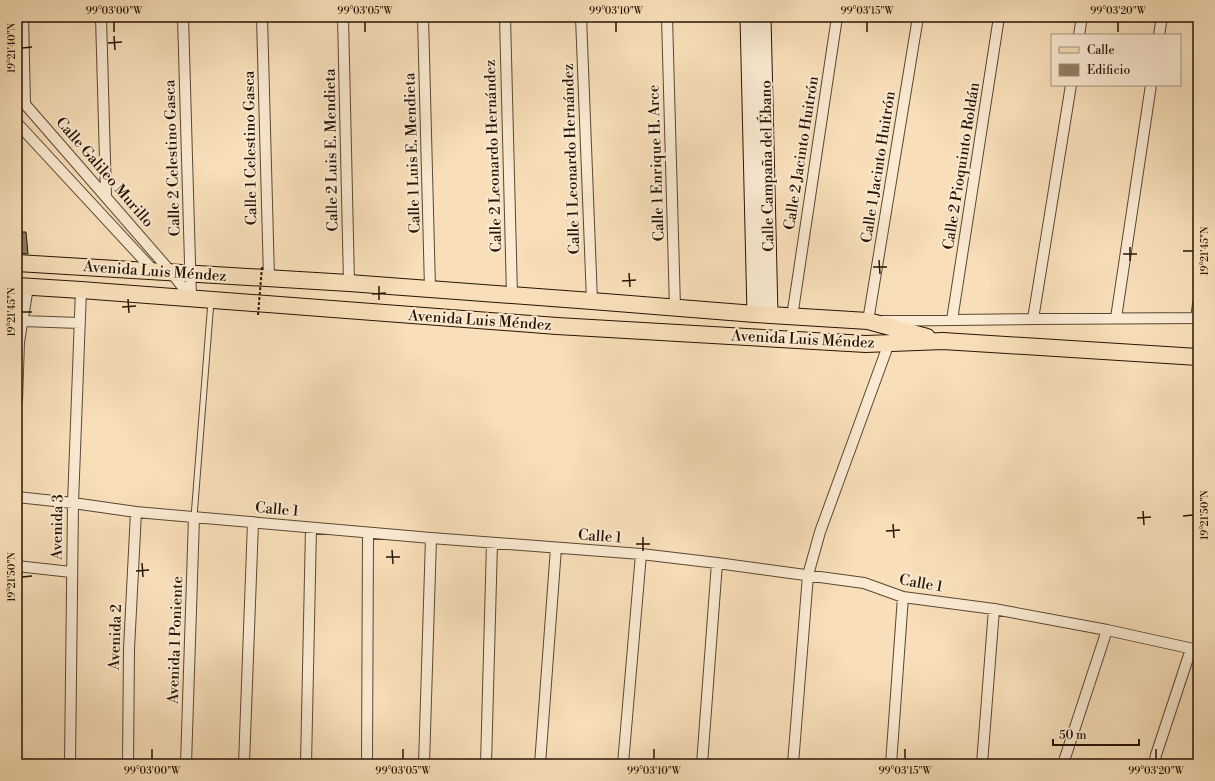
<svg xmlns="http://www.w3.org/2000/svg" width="1215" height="781" font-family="'Libre Bodoni',serif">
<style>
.building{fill:#947e62;stroke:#271404}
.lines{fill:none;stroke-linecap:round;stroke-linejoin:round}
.lane-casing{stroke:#5b4731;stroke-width:7}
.street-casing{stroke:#5b4731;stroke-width:12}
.secondary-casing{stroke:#271404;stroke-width:17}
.primary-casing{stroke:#271404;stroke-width:18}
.lane{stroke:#faead2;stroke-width:5}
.street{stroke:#faead2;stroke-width:10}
.secondary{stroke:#faead2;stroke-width:15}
.primary{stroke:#f8dfb9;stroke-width:16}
.path-bridge{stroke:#271404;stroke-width:2;stroke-dasharray:3 2;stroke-linecap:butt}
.ticks{fill:none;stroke:#271404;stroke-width:1.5}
.labels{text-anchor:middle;stroke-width:4;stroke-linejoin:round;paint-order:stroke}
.street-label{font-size:15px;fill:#271404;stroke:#faead2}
.neatline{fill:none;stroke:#271404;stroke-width:1.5}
.ticks-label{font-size:10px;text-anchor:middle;fill:#271404}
</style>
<rect width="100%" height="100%" fill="#f8dfb9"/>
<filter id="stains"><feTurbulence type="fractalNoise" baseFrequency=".005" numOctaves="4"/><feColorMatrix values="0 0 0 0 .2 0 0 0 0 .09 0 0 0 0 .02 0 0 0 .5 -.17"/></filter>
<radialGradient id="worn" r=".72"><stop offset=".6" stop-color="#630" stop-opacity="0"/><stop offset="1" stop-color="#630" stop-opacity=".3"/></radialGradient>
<path class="building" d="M17,232H26L28,254L17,253Z"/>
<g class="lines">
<defs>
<path id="lane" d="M194,517L211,301"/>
<path id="street" d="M23,17L25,103H23
M101,17L106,196
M183,17L191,298
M262,17L269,278
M343,17L349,283
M423,17L430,289
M505,17L512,295
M581,17L592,301
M667,17L675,308
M918,17L868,321L1033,319L1198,318
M1079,35L1082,17
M1159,35L1162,17
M17,95L171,272L191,298
M17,123L153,270
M792,317L837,17
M1116,318L1151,85
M1196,318L1198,304
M1033,319L1071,85
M952,320L999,17
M22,321L80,323
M17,400L19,342L28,287
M17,497L73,503L136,512L431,538L641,554L717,563L864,583L903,597L994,609L1107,630L1198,650
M17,566L71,572
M70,764L73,503L81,290
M128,764L129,649L136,512
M186,764L194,517
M244,764L253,522
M306,764L311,528
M367,764L368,533
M424,764L431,538
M486,764L492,543
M540,764L556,548
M623,764L641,554
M702,764L717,563
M793,764L808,575L820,532L889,343
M891,764L903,597
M982,764L994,609
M1063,764L1107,630
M1154,764L1156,755L1191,649"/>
<path id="secondary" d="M748,17L755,314
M763,17L770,315"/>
<path id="primary" d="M17,263L349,283L592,301L755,314L868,321L927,337
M17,286L81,290L557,326L866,344L943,341L1198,357"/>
</defs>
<use href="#lane" class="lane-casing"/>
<use href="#street" class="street-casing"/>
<use href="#secondary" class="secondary-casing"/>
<use href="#primary" class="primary-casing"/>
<use href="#lane" class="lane"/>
<use href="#street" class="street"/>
<use href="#secondary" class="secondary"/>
<use href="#primary" class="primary"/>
<path class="path-bridge" d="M258,315L262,267"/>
</g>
<path class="ticks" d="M114,22V32M365,22V32M616,22V32M867,22V32M1118,22V32M114,36L115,50M108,43L122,42M22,48L32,47M1130,247V261M1183,251H1193M1123,254H1137M879,260L880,274M873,267H887M629,273L630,287M622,281L636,280M379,286V300M372,294L386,293M128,299L129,313M122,307L136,306M22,312H32M1143,511L1144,525M1183,516L1193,515M1137,518L1151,517M893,524L894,538M886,531L900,530M643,537V551M636,544H650M392,550L393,564M386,557H400M142,563L143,577M136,571L149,570M22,577L32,576M152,749V759M403,749V759M654,749V759M905,749V759M1156,749V759"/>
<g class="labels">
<g class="street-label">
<text transform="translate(250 148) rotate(-91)" y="5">Calle 1 Celestino Gasca</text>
<text transform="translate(331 150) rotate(-91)" y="5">Calle 2 Luis E. Mendieta</text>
<text transform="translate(412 153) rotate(-92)" y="5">Calle 1 Luis E. Mendieta</text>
<text transform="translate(801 153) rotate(-81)" y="5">Calle 2 Jacinto Huitrón</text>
<text transform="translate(493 156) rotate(-92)" y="5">Calle 2 Leonardo Hernández</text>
<text transform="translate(172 158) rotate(-92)" y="5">Calle 2 Celestino Gasca</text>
<text transform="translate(571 159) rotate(-92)" y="5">Calle 1 Leonardo Hernández</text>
<text transform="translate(656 163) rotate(-92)" y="5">Calle 1 Enrique H. Arce</text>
<text transform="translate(767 166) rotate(-91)" y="5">Calle Campaña del Ébano</text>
<text transform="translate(961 166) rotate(-81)" y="5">Calle 2 Pioquinto Roldán</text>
<text transform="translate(878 167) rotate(-81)" y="5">Calle 1 Jacinto Huitrón</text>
<text transform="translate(105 172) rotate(49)" y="5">Calle Galileo Murillo</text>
<text transform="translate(155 271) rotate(4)" y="5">Avenida Luis Méndez</text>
<text transform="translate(480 320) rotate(4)" y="5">Avenida Luis Méndez</text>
<text transform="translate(803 339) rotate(3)" y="5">Avenida Luis Méndez</text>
<text transform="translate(277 509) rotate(5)" y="5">Calle 1</text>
<text transform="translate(57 527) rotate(-89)" y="5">Avenida 3</text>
<text transform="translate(600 536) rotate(4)" y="5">Calle 1</text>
<text transform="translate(921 583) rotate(10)" y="5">Calle 1</text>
<text transform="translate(115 637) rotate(-88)" y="5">Avenida 2</text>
<text transform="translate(175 640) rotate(-88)" y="5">Avenida 1 Poniente</text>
</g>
</g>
<rect width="1215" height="781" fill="none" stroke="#f8dfb9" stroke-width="44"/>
<rect x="1051" y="34" width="130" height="52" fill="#faead2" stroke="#a69480"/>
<rect x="1059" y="47" width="20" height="6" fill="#f8dfb9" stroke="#a69480"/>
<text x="1087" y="54" font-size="12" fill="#271404">Calle</text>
<rect x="1059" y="64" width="20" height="12" fill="#947e62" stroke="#a69480"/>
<text x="1087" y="74" font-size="12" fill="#271404">Edificio</text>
<path d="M1053 739v6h86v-6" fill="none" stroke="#271404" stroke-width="2"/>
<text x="1059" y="739" font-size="12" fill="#271404" stroke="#faead2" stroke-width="3" paint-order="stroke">50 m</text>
<rect x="22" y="22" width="1171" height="737" class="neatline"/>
<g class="ticks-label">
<text x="114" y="14">99°03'00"W</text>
<text x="365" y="14">99°03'05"W</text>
<text x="616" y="14">99°03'10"W</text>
<text x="867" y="14">99°03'15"W</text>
<text x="1118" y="14">99°03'20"W</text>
<text transform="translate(11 48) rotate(-90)" y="4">19°21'40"N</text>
<text transform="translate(1204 251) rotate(-90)" y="4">19°21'45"N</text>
<text transform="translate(11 312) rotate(-90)" y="4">19°21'45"N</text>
<text transform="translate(1204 515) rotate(-90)" y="4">19°21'50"N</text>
<text transform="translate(11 577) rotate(-90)" y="4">19°21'50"N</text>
<text x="152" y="774">99°03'00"W</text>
<text x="403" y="774">99°03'05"W</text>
<text x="654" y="774">99°03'10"W</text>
<text x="905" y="774">99°03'15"W</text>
<text x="1156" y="774">99°03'20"W</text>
</g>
<rect width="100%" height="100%" filter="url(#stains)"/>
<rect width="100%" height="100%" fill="url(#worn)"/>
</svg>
